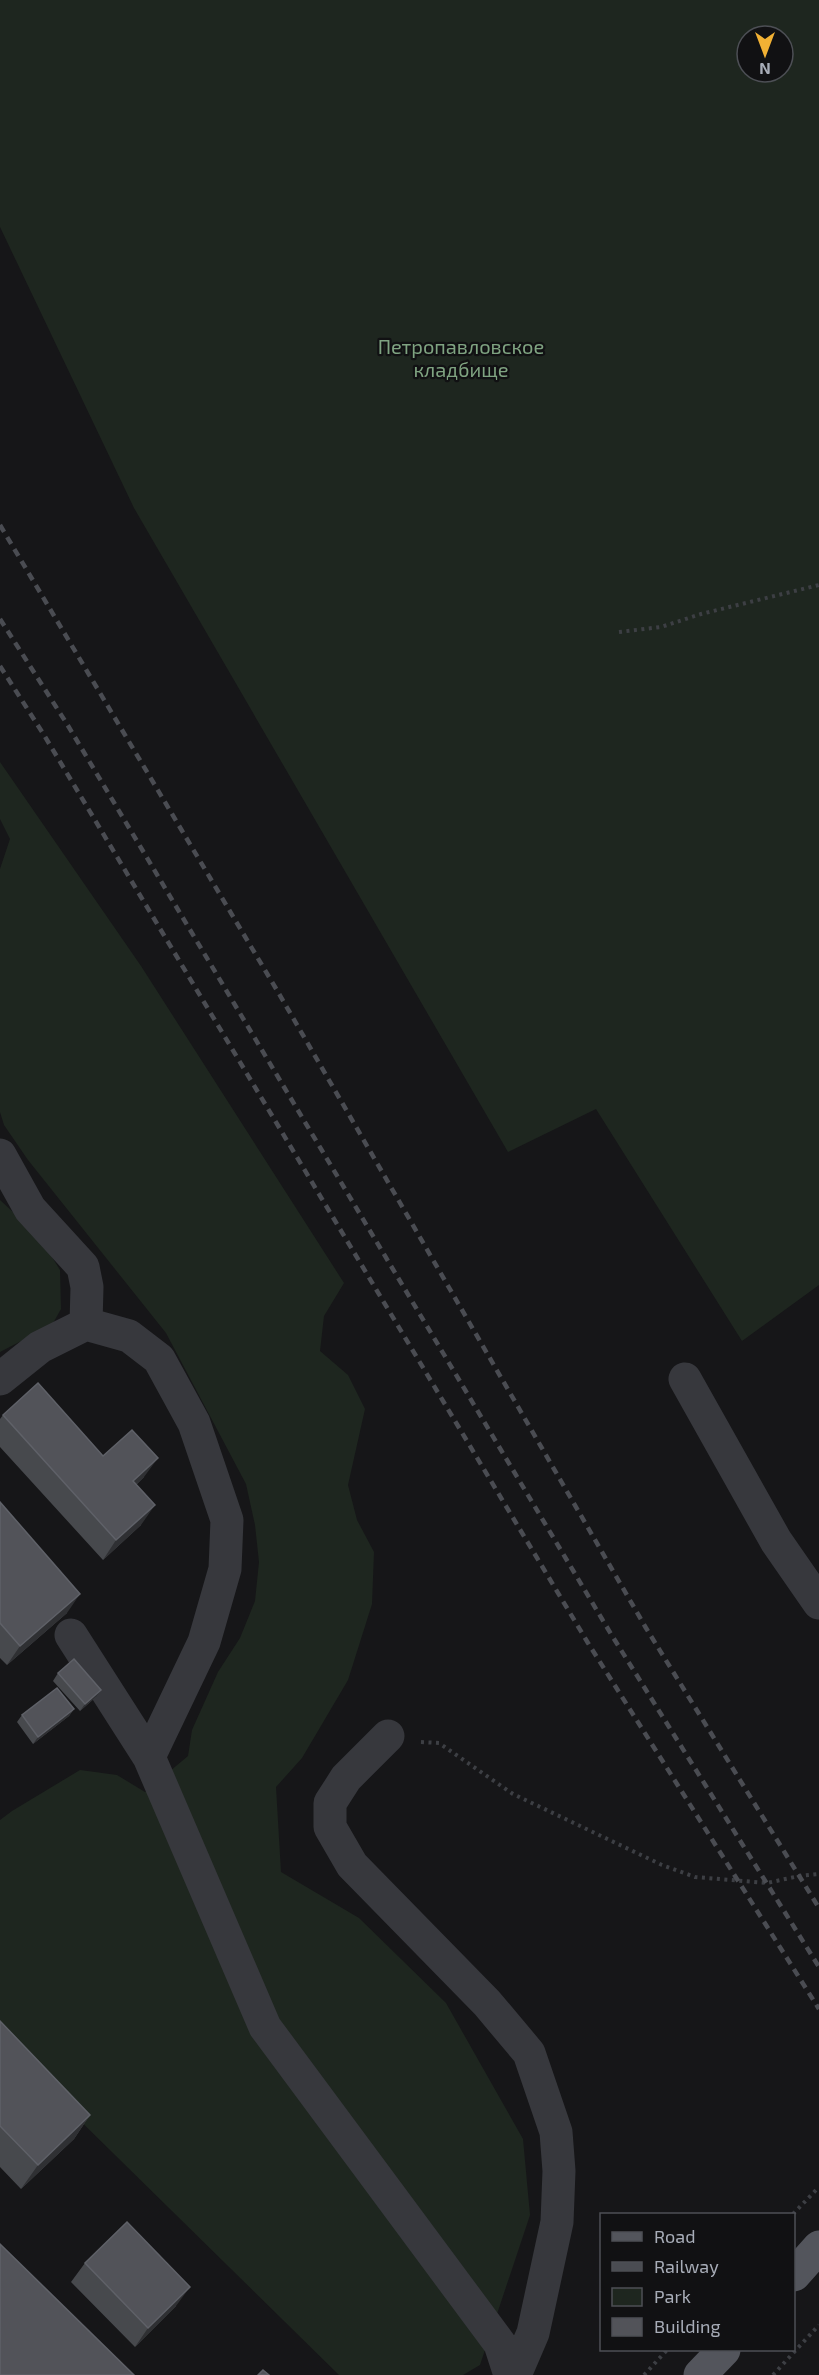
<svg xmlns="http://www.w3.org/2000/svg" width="819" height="2375" font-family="'Exo 2',sans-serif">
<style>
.green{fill:#1e261f;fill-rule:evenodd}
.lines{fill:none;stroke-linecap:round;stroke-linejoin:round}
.path{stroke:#3d3f44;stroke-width:4;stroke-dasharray:3 4.5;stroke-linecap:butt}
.minor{stroke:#37383d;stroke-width:33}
.major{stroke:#53555c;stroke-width:33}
.rail{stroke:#4a4c52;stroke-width:4.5;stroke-dasharray:8 6;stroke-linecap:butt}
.wall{fill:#47494d}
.shaded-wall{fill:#2f3033}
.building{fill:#525359;stroke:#5f6168;stroke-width:1.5}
.labels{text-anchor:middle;stroke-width:4.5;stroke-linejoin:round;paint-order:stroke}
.park-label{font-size:20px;fill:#7fa381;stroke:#111113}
</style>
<rect width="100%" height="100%" fill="#161618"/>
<path class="green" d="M0,0H819V1285L742,1341L596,1109L508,1152L134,508L0,227ZM747,36H783V72H747Z
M0,762L141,966L344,1283L324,1316L320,1351L348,1375L365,1409L348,1485L357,1520L374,1552L372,1604L348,1680L302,1758L276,1787L281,1872L359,1918L446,2003L523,2139L530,2215L480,2365L463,2375H339L0,2042V1820L12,1811L80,1770L117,1775L145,1792L188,1756L192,1730L218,1672L240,1638L255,1601L259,1562L255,1525L246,1484L166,1333L28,1160L4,1125L0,1112V869L10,839L0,819Z
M0,1200L39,1236L60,1270L61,1309L52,1325L0,1352Z"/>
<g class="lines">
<path class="path" d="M619,632L661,627L701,614L819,585
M421,1742L439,1743L513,1794L662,1865L695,1877L767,1883L799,1876L819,1874
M793,2214L819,2187
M644,2375L667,2350
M773,2375L819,2325"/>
<path class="minor" d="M0,1155L30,1209L83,1267L87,1287L86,1324
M0,1379L40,1347L86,1324L129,1336L159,1359L194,1423L227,1520L225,1569L204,1642L149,1757
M685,1379L776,1541L819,1603
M71,1635L149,1757L265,2027L500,2344L510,2375
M388,1736L346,1778L330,1803V1827L352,1865L487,2003L529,2053L556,2132L559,2171L557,2222L533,2333L515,2375"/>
<path class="major" d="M794,2275L819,2247
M700,2375L724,2350"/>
<path class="rail" d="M0,525L278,992L646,1628L819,1908
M0,619L67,724L611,1634L819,1967
M0,666L44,735L588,1643L819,2009"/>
</g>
<path class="wall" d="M3,1415L103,1456L144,1477L136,1485L141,1525L103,1560L0,1447V1419Z
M0,1502L67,1613L7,1665L0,1658Z
M58,1673L96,1697L80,1711L53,1681Z
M74,1709L69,1716L33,1744L17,1722L22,1715Z
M0,2021L90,2115L74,2139L21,2189L0,2167Z
M85,2263L176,2306L135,2347L71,2282Z"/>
<path class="shaded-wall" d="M158,1458L144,1477L119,1500L133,1481Z
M155,1505L141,1525L103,1560L116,1540Z
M80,1594L67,1613L7,1665L20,1646Z
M101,1690L96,1697L80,1711L85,1704Z
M74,1709L69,1716L33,1744L38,1737Z
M90,2115L74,2139L21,2189L38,2165Z
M190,2287L176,2306L135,2347L148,2328Z"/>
<path class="building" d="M38,1383L103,1456L132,1430L158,1458L133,1481L155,1505L116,1540L3,1415Z
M0,1502L80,1594L20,1646L0,1623Z
M74,1659L101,1690L85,1704L58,1673Z
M57,1688L74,1709L38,1737L22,1715Z
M0,2021L90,2115L38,2165L0,2126Z
M127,2222L190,2287L148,2328L85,2263Z
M0,2244L134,2375H0Z
M263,2370L269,2375H258Z"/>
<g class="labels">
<g class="park-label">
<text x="461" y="354">Петропавловское<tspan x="461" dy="23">кладбище</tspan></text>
</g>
</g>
<rect x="600" y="2213" width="195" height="138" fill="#111113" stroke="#4d4f55" stroke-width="1.5"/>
<rect x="612" y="2232" width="30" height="9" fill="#53555c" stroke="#4d4f55" stroke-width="1.5"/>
<text x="654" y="2243" font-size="18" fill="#a8adb8">Road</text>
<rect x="612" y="2262" width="30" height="9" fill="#4a4c52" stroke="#4d4f55" stroke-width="1.5"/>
<text x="654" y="2273" font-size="18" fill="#a8adb8">Railway</text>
<rect x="612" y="2288" width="30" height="18" fill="#1e261f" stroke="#4d4f55" stroke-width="1.5"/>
<text x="654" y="2303" font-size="18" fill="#a8adb8">Park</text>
<rect x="612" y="2318" width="30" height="18" fill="#525359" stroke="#4d4f55" stroke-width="1.5"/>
<text x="654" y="2333" font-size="18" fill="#a8adb8">Building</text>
<g transform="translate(765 54) rotate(180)"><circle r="28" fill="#111113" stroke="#4d4f55" stroke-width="1.5"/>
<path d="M0-4.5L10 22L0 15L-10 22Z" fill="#f2b134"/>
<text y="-9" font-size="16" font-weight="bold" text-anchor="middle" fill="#a8adb8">N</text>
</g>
</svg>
